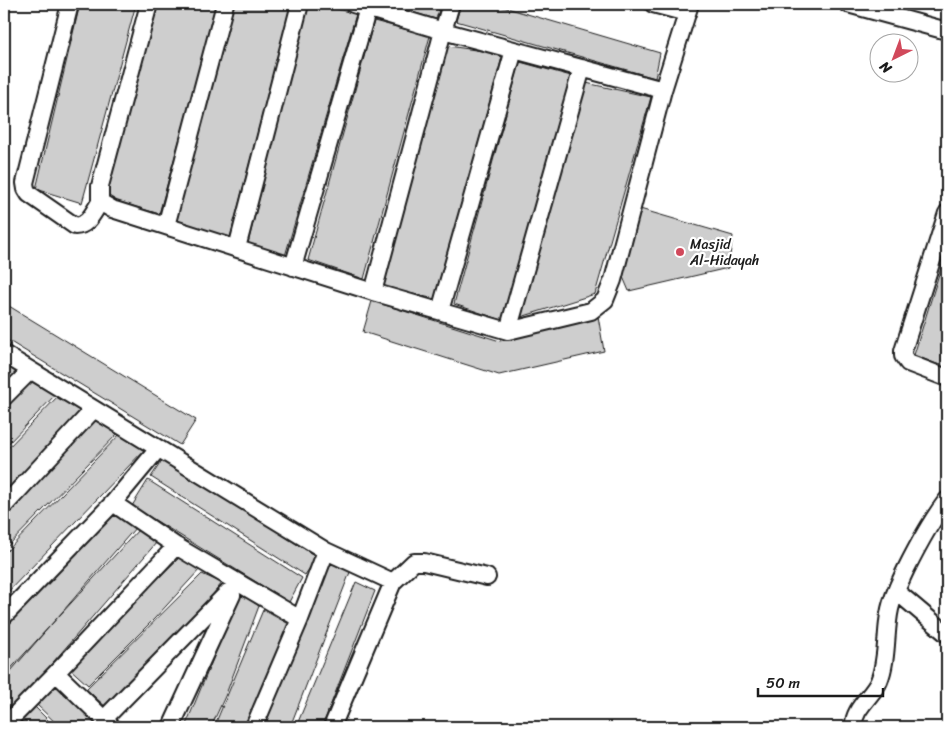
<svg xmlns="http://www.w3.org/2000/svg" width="951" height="731" font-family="Sriracha,sans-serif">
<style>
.building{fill:#cecece;stroke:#1c1c1c}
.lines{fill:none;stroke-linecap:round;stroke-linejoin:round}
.street-casing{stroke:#1c1c1c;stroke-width:20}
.street{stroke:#fff;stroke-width:16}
.poi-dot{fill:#d1495b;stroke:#fff;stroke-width:2}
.labels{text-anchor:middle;stroke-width:4.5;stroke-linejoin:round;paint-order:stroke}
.poi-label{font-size:14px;fill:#1c1c1c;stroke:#fff;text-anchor:start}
</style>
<rect width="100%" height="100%" fill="#fff"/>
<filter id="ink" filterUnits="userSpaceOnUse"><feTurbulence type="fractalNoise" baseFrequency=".02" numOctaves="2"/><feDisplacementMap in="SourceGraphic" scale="10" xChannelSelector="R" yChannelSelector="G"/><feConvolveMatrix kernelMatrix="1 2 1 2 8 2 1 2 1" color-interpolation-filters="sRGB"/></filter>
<g filter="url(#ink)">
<path class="building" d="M80,4H136L82,203L36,189Z
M156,4H217L159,214L110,199L108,187Z
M233,4H291L230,238L176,220Z
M308,4H318L356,14L285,256L248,243Z
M386,4H441L436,19Z
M461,4H493L660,53L655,78L456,21Z
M374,21L430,36L364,279L308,260Z
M448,46L503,54L435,299L383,287Z
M520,62L571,76L502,320L454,304Z
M586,83L651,97L595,294L521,317Z
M640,209L733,236L728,268L629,291L623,277Z
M947,248V368L914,355Z
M372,301L500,341L598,316L604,351L499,375L363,332Z
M4,303L196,420L180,445L4,338Z
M4,359L21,370L4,388Z
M31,376L59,391L4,448V405Z
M61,393L86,408L4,493V452Z
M97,415L122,429L4,550V513Z
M123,431L148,446L4,596V554Z
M163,459L317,557L305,575L151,477Z
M148,480L302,578L289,602L132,506Z
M115,507L136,527L4,679V628Z
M139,529L157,542L4,719V676Z
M181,556L201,568L155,618L88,685L67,666Z
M332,559L352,567L290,727H264Z
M202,574L222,583L174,642L107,708L86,689Z
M356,582L375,591L322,727H296Z
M240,593L259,606L226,694L211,727H185Z
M263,610L289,624L244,727H214Z
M56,685L99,727H60L36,704Z
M34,706L55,727H14Z"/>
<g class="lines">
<defs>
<path id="street" d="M70,4L25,183L26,189L29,194L75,226C88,226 93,213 100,202
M149,4L100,186V202L112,209L373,292L508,331L591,311L605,300L613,280L663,90L690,4
M353,4L443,31L663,90
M653,4L687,13
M848,4L947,31
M947,213L903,351V356L908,363L947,378
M166,226L225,4
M237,248L300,4
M293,267L368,8
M373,292L443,31L451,4
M440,311L514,50
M508,331L582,68
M4,354L326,551L393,582
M4,397L30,371
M113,503L176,546L300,619
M4,506L94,409
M896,591L947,634
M4,616L113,503L158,449
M56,673L112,727
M104,719L237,583
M4,726L56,673L176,546
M171,727L232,595
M254,727L300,619L326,551
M332,727L393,582L414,562H424L487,577
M854,727C852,709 873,696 879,681C888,659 885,631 890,609C893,595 900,582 906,569C918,545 930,522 947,500"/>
</defs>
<use href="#street" class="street-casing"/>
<use href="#street" class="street"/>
</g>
</g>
<circle class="poi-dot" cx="680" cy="252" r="5"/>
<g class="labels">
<g class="poi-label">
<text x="690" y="249">Masjid<tspan x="690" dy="16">Al-Hidayah</tspan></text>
</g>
</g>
<rect width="951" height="731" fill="none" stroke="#fff" stroke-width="20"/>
<rect x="10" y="10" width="931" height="711" fill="none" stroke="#1c1c1c" stroke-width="2" filter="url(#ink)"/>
<g transform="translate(894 58) rotate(222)"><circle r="24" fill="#ffffff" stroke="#a4a4a4"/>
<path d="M0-4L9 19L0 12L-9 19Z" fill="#d1495b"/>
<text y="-8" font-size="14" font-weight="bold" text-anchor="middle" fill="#1c1c1c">N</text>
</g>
<path d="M758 688v8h125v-8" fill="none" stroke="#1c1c1c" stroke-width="2.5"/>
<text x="766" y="688" font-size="15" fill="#1c1c1c" stroke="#ffffff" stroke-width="4" paint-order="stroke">50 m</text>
</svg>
